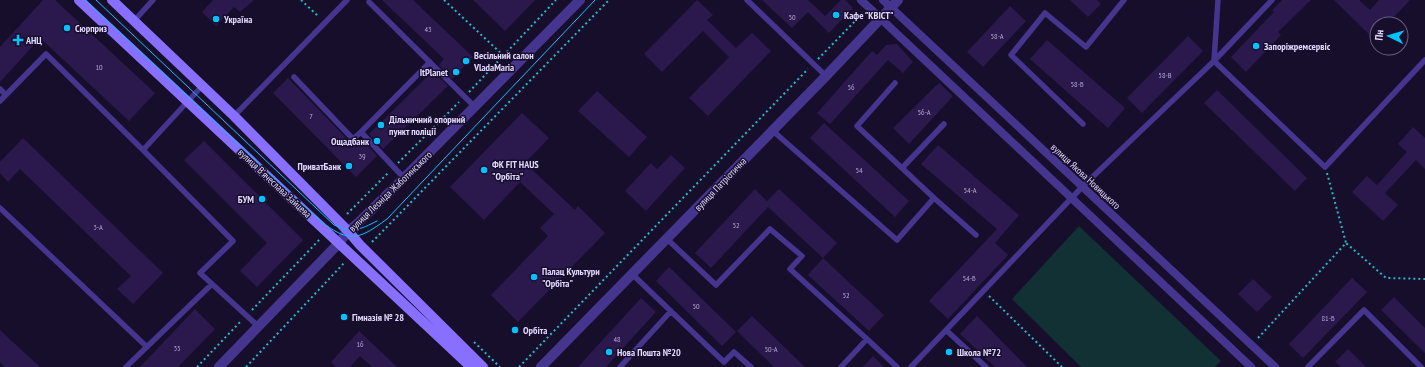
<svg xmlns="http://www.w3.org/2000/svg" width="1425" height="367" font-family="'PT Sans Narrow',sans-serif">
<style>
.green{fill:#113135}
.building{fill:#2b194d}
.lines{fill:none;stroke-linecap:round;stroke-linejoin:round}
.path{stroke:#25b8c6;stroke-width:2;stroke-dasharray:2 3;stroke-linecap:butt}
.service{stroke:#46358e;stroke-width:5.5}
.pedestrian{stroke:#46358e;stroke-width:8}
.minor{stroke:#46358e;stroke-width:10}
.tertiary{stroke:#46358e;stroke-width:10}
.secondary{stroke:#886fff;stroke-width:10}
.tram{stroke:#04c1ff;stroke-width:1}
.poi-dot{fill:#04c1ff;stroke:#170e2b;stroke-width:1.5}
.labels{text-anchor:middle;stroke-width:3;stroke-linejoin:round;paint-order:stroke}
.number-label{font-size:8px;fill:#b4a8d2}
.poi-label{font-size:10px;font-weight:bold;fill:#e2d8ff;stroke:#170e2b;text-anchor:start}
.street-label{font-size:10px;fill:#e2d8ff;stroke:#170e2b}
</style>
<rect width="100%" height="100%" fill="#170e2b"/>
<path class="green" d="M1079,226L1221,361L1215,367H1081L1012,299Z"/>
<path class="building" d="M43,0H55L155,93L129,121L40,38L0,82V47Z
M213,0H254L240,12L234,7L216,26L202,12Z
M382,0H413L473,57L452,79L439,65L444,59Z
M473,0H535L505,31Z
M697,0L713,15L707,20L736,48L752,33L771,51L708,116L689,98L729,57L703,31L662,72L644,54Z
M762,0H808L825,16L841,0H845L853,8L829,33L808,12L792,28Z
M1070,0H1097L1101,4L1088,17Z
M1282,0H1311L1278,32L1281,35L1246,72L1231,57L1274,12L1272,10Z
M1334,0H1359L1370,10L1379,0H1410L1387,24H1377V42Z
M1010,6L1026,21L983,67L967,52Z
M1188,36L1203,51L1142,113L1127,98Z
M1047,40L1125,108L1108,128L1030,59Z
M897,44L913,62L903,73L888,60L830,124L817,113L872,51L877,55L886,45Z
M433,71L448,86L383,149L369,134Z
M288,78L350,142L356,147L363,140L377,156L356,177L273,93Z
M939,83L953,96L909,144L893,128Z
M1217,90L1307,178L1295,191L1204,103Z
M597,91L647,137L629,157L578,111Z
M522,113L549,138L525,163L575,210L578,206L605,233L518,322L491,295L548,236L540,228L554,214L520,182L484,220L450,187Z
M824,123L909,201L895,217L810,138Z
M1413,127L1425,138V169L1416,160L1385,193L1398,205L1383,221L1352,192L1367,176L1377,185L1407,152L1398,144Z
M23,138L163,273L133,304L117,289L131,276L20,169L8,182L0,173V162Z
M204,141L303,240L257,287L240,271L267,243L184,160Z
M938,145L1019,215L995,243L1008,255L948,319L929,301L997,229L921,164Z
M671,155L685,168L646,211L625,191L651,163L657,169Z
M755,189L767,201L779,189L837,243L823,258L768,207L711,268L695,253Z
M823,258L884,315L869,331L808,275Z
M669,267L736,332L722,346L656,281Z
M1352,278L1367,292L1303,358L1289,344Z
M1253,279L1272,297L1257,312L1238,294Z
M1394,297L1425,328V353L1381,310Z
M641,298L656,312L606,367H578Z
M195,309L215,329L178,367H140Z
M752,316L805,367H774L737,331Z
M977,316L1027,367H995L960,334Z
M0,330L40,367H5L0,362Z
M359,331L397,367H372L360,356L350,367H336L331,362Z
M1348,349L1366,367H1341L1335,362Z
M873,356L884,367H863Z"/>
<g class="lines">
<path class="path" d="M301,0L319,17
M444,0L507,59
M818,59L863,13
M469,92L556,0
M398,163L459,102
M1327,173L1346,243
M347,214L388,173
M372,242L609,0
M989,296L1062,367
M252,310L321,238
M1258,338L1346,243L1386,278L1425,279
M474,342L500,367
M197,367L242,320
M246,367L345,262
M519,367L808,69"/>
<path class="service" d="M747,0L826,76
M1218,0L1214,61L1325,167L1425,60
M369,2L475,107
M134,21L153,0
M294,77L353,139L361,132L404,178
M0,89L6,95
M0,101L46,54L143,150L202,86
M234,116L347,0
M1083,124L1011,55L1045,13L1086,47L1124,0
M773,131L897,240L934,198L857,126L895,83
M361,132L430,62
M143,150L233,241L200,273L258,326
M902,168L944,124
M934,198L976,235
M0,208L147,347
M667,239L716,285L770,229L802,256L790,269L867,339
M632,274L724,362L734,352L751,367
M947,331L986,367
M126,367L212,284
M620,367L671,311
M841,367L867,339L897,367
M911,367L1083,186L1214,61L1272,0
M1308,367L1364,310L1421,367"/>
<path class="pedestrian" d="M861,0L1251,367
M883,0L1275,367"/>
<path class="minor" d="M541,367L826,76L898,0"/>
<path class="tertiary" d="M219,367L339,243L348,231L357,224L404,178L580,0"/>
<path class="secondary" d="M79,0L471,367
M112,0L234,116L348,231L360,245L483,367"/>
<path class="tram" d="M85,0L319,220C349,243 357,241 387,219L595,0
M96,0L334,225C354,233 359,230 377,221"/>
</g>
<g class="poi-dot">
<circle cx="836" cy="15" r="4"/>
<circle cx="216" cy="19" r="4"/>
<circle cx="67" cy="28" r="4"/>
<path d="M16 34h4v4h4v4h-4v4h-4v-4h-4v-4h4z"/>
<circle cx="1256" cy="46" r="4"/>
<circle cx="466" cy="61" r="4"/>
<circle cx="456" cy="72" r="4"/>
<circle cx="381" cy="125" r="4"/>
<circle cx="377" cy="141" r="4"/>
<circle cx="349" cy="166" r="4"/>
<circle cx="484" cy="170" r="4"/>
<circle cx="262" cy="199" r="4"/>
<circle cx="534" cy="277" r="4"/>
<circle cx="344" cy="317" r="4"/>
<circle cx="515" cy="330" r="4"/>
<circle cx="609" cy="352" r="4"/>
<circle cx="949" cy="352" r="4"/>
</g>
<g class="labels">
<g class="number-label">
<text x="792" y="20">50</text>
<text x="428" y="32">43</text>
<text x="997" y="39">58-А</text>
<text x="99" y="70">10</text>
<text x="1165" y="78">58-В</text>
<text x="1077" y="87">58-Б</text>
<text x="851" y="90">56</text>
<text x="924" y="115">56-А</text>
<text x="311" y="119">7</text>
<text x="362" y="159">39</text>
<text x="859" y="173">54</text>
<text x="970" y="193">54-А</text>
<text x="736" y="228">52</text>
<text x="98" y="230">3-А</text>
<text x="969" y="281">54-Б</text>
<text x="846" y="298">52</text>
<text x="696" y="309">50</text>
<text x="1328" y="321">81-Б</text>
<text x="617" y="342">48</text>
<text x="360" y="347">16</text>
<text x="177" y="351">35</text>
<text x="771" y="352">50-А</text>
</g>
<g class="poi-label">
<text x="844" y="19">Кафе "КВІСТ"</text>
<text x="224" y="23">Україна</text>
<text x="75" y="32">Сюрприз</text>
<text x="26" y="44">АНЦ</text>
<text x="1264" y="50">Запоріжремсервіс</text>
<text x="474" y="59">Весільний салон<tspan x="474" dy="12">VladaMaria</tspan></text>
<text x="448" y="76" text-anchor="end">ItPlanet</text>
<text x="389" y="123">Дільничний опорний<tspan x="389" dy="12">пункт поліції</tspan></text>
<text x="369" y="145" text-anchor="end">Ощадбанк</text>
<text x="492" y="168">ФК FIT HAUS<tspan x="492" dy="12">"Орбіта"</tspan></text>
<text x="341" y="170" text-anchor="end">ПриватБанк</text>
<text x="254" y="203" text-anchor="end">БУМ</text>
<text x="542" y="275">Палац Культури<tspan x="542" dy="12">"Орбіта"</tspan></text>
<text x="352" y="321">Гімназія № 28</text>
<text x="523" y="334">Орбіта</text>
<text x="617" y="356">Нова Пошта №20</text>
<text x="957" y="356">Школа №72</text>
</g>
<g class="street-label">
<text transform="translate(1086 176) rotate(43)" y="4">вулиця Якова Новицького</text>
<text transform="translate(275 183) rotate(43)" y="4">вулиця Вʼячеслава Зайцева</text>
<text transform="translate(720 184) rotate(-46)" y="4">вулиця Патріотична</text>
<text transform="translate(390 191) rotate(-44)" y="4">вулиця Леоніда Жаботинського</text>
</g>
</g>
<g transform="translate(1389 36) rotate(275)"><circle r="19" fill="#170e2b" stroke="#685f80"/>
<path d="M0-3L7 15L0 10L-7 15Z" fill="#04c1ff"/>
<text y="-6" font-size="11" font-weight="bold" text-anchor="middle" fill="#e2d8ff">Пн</text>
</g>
</svg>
